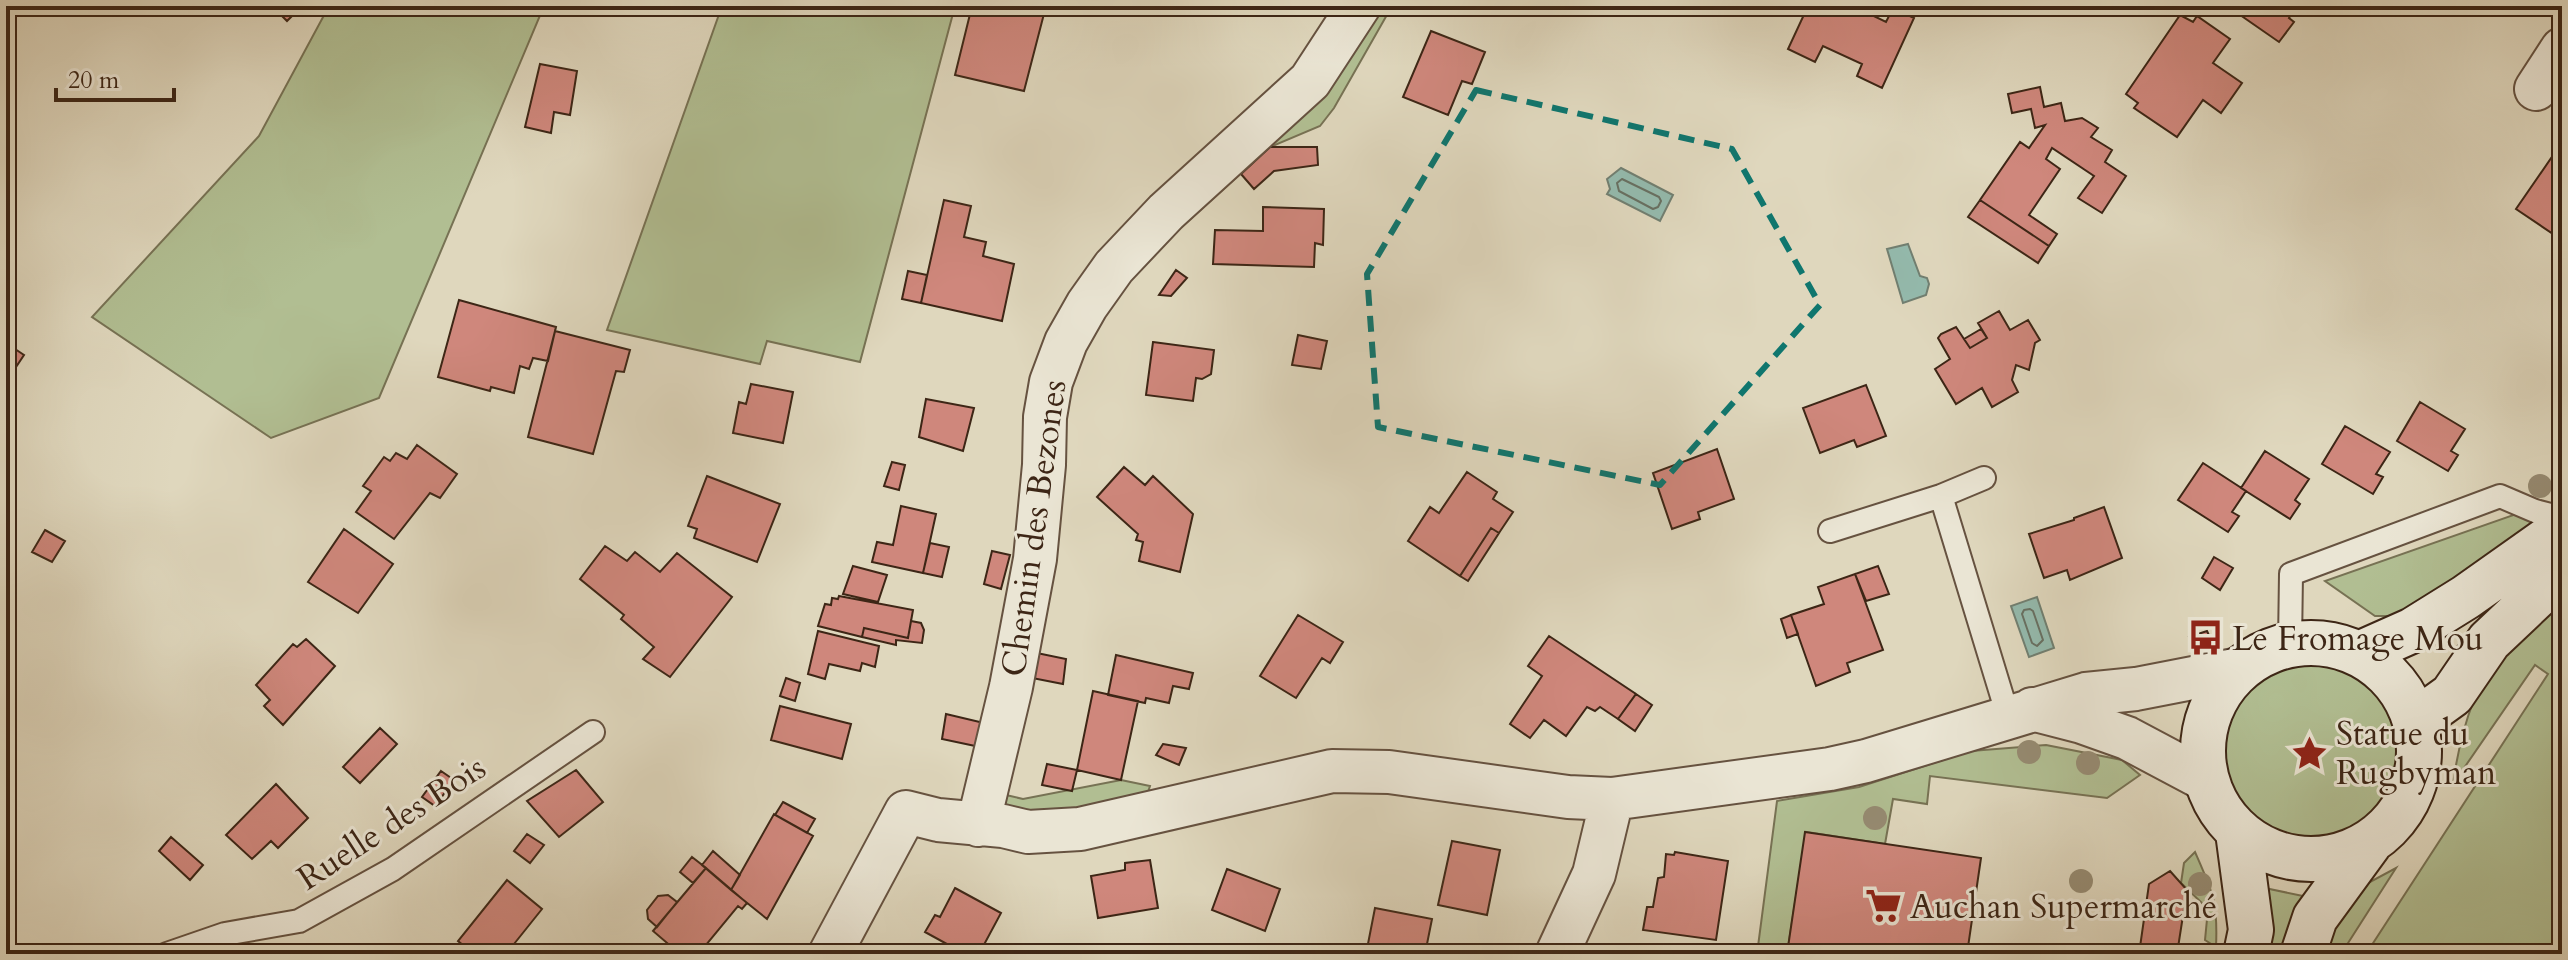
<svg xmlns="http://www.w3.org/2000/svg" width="2568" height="960" font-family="Cardo,serif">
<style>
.green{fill:#b1be92;stroke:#777254;stroke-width:2}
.water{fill:#94baad;stroke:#717f71;stroke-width:2}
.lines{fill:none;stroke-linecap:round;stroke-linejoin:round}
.shore{stroke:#687062;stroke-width:2}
.building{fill:#cf877c;stroke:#3d2616;stroke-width:2}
.lane-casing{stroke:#665240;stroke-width:26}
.street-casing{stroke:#665240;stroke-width:46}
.secondary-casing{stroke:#3d2616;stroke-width:48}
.lane{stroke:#eae5d4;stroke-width:22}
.street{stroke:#eae5d4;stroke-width:42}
.secondary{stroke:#eae5d4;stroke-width:44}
.tree{fill:#968b72}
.marked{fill:none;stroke:#0f766e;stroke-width:6;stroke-dasharray:16 10;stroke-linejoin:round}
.labels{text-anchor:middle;stroke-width:6;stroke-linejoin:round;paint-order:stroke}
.street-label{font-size:34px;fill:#3d2616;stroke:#eae5d4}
.poi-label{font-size:34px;fill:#3d2616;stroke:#eae5d4;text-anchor:start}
</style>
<rect width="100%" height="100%" fill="#dfd7bd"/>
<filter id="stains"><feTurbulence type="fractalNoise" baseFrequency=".0025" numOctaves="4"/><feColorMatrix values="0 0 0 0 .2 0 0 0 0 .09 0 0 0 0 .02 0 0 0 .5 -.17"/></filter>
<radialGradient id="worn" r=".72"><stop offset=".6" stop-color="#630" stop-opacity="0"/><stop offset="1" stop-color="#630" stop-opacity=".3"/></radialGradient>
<path class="green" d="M329,6H544L379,398L271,438L92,317L259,136Z
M722,6H955L860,362L767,341L760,364L607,330Z
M1371,6H1392L1334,108L1320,126L1270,147L1134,270Z
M2519,513L2541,528L2481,574L2393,616H2375L2325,581Z
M2562,595V954H2366L2548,674L2535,665L2453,784C2459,741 2471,691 2499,656C2516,634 2542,615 2562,595Z
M2220 751a90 90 0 1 1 180 0a90 90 0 1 1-180 0Z
M2046,745L2122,760L2140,775L2107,798L1930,776L1927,804L1893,799L1885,844L1806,832L1787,954H1757L1777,801L1859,787L1971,751Z
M1121,780L1150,786L1144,804L1000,819L1006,795L1023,799Z
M2195,852C2213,893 2218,902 2216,947L2205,940L2208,909L2181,883L2184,863Z
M2396,868L2341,954H2319L2355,890Z
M2260,887L2303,896L2286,954H2261Z"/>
<path class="water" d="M1621,168L1673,195L1660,221L1607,194L1610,189L1607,179Z
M1908,244L1920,276L1927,278L1929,284L1926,295L1903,303L1887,249Z
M2037,597L2054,648L2029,657L2011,606Z"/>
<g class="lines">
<path class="shore" d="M1622,179L1659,197L1661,201L1658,207L1653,209L1619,191L1617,183Z
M2030,609L2033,611L2043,640L2037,646L2032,643L2022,614L2024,610Z"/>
</g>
<path class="building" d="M272,6H302L287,21Z
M972,6H1046L1024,91L955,75Z
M1808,6H1853L1886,22L1893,8L1914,18L1882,88L1857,76L1862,64L1823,46L1815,62L1788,49Z
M2236,6H2297L2289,18L2294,22L2279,42L2233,10Z
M2180,15L2193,22L2197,16L2230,39L2213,63L2242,83L2221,113L2203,100L2177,137L2134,108L2138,103L2126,94Z
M1431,31L1485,52L1472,84L1462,81L1448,115L1403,97Z
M540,64L577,71L570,115L554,112L551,133L525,127Z
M2040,87L2044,107L2061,103L2065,121L2082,118L2098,128L2091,137L2112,150L2105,162L2126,176L2102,213L2078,198L2094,176L2052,148L2046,159L2060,169L2029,215L2057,234L2049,246L1980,200L2020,142L2029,148L2045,125L2035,128L2031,109L2012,113L2008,94Z
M1270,147H1317L1318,165L1274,171L1254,189L1241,174Z
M2556,151L2562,155V240L2516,209Z
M944,200L971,206L964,237L986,242L983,256L1014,264L1002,321L921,303Z
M1980,200L2049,246L2038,263L1968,217Z
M1263,207L1324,209L1323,245L1315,243L1314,267L1213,264L1215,230L1263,231Z
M1176,270L1187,278L1171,296L1159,295Z
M908,271L927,275L921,303L902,299Z
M459,300L556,327L548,361L533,358L529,369L520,366L514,393L491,387L490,391L438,377Z
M1999,311L2010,330L2028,320L2040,340L2035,343L2029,370L2016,365L2012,380L2018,392L1992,407L1982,388L1956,404L1935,369L1950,359L1938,338L1941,334L1956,327L1970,348L1987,338L1978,323Z
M1981,329L1987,338L1970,348L1964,339Z
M555,331L630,350L624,372L616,371L593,454L528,437Z
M1298,335L1327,341L1321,369L1292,365Z
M1153,342L1214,350L1211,374L1202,379L1196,378L1193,401L1146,395Z
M6,343L24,355L6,382Z
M751,384L793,392L783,443L733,433L739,402L746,404Z
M1866,385L1886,436L1857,447L1854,440L1820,453L1803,408Z
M926,399L974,408L963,451L919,437Z
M2420,402L2465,429L2451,451L2458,455L2448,471L2397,441Z
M2345,426L2390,452L2376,474L2383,477L2373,494L2322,464Z
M417,445L457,474L440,498L430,493L394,539L356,512L371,491L363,486L384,457L390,461L396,453L407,459Z
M1717,449L1734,499L1698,512L1700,519L1672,529L1653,473Z
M2265,451L2309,479L2295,500L2300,504L2290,519L2241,488Z
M892,462L905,465L899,490L884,486Z
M2203,463L2246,491L2232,512L2239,516L2228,532L2178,500Z
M1124,467L1145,485L1153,476L1193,514L1180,572L1139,561L1143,542L1136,540L1138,534L1097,497Z
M1467,472L1497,492L1493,499L1513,512L1499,533L1491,528L1460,576L1408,541L1430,507L1439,513Z
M707,476L780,504L757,562L694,538L697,529L688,526Z
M901,506L936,514L923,573L872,562L877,542L893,545Z
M2104,507L2122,558L2070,580L2067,570L2044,578L2029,534L2074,520V518Z
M1491,528L1499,533L1468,581L1460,576Z
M344,529L393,564L358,613L308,582Z
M45,530L65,541L52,562L32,552Z
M930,543L949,547L942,577L923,573Z
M605,546L627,561L635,552L660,572L677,553L732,597L670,677L643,659L654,647L621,619L624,615L580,579Z
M992,551L1010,555L1001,589L984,584Z
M2214,557L2233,568L2220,590L2202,578Z
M853,566L887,575L878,602L843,594Z
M1878,566L1889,594L1866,601L1855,574Z
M1855,574L1883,650L1847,663L1850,672L1816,686L1791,615L1824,604L1818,587Z
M839,596L913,610L908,638L864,628L862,637L818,626L825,604L831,605L832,598L838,599Z
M1298,615L1343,642L1330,663L1322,658L1296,698L1260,676Z
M1791,615L1798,634L1787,638L1781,619Z
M911,621L921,623L924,630L922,643L896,640V645L862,637L864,628L908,638Z
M818,631L879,646L875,667L862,663L860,671L829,664L825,679L808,674Z
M2207,631L2211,640L2192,646L2189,637Z
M1549,636L1636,694L1618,719L1600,707L1595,711L1587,707L1566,736L1544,720L1530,738L1510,724L1542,676L1528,666Z
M306,639L335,666L283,725L264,706L270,700L256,685L293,644L297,647Z
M1032,652L1066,659L1063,684L1027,677Z
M1116,655L1193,673L1189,689L1173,686L1169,703L1146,698L1145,703L1108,695Z
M786,678L800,683L795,701L780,696Z
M1093,691L1138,701L1121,780L1077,770Z
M1636,694L1652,705L1635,731L1618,719Z
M780,706L851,724L842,759L771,740Z
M946,714L984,723L980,747L942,739Z
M380,728L397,744L360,783L343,767Z
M1163,744L1186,748L1179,765L1156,755Z
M1047,764L1077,770L1072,791L1042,785Z
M576,770L603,802L559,837L527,801Z
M441,771L454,780L435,806L422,797Z
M276,784L308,818L278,848L271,841L252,859L226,835Z
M783,802L815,819L807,833L775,815Z
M774,814L813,836L767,919L731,890Z
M1805,832L1981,858L1967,954H1787Z
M527,834L544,845L530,863L514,851Z
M171,837L203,865L190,880L159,851Z
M1452,841L1500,850L1487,915L1438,905Z
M713,851L740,875L731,890L702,865Z
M1675,852L1728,861L1716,940L1643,930L1647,907H1653L1658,878L1664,877L1666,854L1674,855Z
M692,857L706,868L693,883L680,872Z
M1150,860L1158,908L1098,918L1091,876L1125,870V863Z
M706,868L747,903L742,909L738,906L705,946V954H680L653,931Z
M1227,869L1280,889L1265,931L1212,910Z
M2170,871L2187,890L2177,954H2139L2149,884Z
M507,880L542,909L506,954H474L458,941Z
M955,888L1001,913L979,954H965L925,932L935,915L940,917Z
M668,895L677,902L657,927L648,919L647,910L658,896Z
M1375,908L1432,919L1425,954H1366Z"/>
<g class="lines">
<defs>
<path id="lane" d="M1941,496L2008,716
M1830,531L1941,496L1984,478
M2290,644L2291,574L2500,496L2535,511L2562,518
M167,954L225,934L299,921L393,869L593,732"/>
<path id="street" d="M2536,89L2562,49
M2032,709L2082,722L2127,738L2206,780
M978,825L1011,687L1035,559L1044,465L1045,417L1051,382L1066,342L1087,305L1114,267L1166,212L1310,81L1359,6
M830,954L906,812L938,820L1003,826L1028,832L1080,829L1332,771L1389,772L1568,797L1612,799L1830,769L1866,761L2086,694L2136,689L2239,669
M1557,954L1594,874L1612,799"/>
<path id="secondary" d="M2203 751a108 108 0 1 1 216 0a108 108 0 1 1-216 0Z
M2359,654L2413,630L2466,597L2562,529
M2416,721L2452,695L2489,641L2562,572
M2238,832L2251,930L2246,954
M2303,954L2315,918L2369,844"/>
</defs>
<use href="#lane" class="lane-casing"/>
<use href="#street" class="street-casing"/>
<use href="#secondary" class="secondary-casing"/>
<use href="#lane" class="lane"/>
<use href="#street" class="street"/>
<use href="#secondary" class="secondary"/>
</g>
<g class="tree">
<circle cx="2540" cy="486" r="12"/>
<circle cx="2029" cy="752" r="12"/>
<circle cx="2088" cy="763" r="12"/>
<circle cx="1875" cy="818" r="12"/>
<circle cx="2081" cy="881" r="12"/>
<circle cx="2200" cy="884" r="12"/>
</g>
<path class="marked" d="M1476,90L1732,149L1820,305L1660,485L1378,427L1367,274Z"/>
<defs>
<symbol id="bus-bare" viewBox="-9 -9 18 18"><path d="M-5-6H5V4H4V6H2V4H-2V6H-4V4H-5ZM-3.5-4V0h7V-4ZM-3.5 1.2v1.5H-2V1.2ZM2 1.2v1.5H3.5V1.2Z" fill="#8f2418" stroke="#eae5d4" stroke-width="2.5" paint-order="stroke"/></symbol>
<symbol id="sight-bare" viewBox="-9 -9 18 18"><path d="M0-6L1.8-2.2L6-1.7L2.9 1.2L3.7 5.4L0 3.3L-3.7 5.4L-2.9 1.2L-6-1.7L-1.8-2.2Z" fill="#8f2418" stroke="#eae5d4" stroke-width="2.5" paint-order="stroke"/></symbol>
<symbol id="supermarket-bare" viewBox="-9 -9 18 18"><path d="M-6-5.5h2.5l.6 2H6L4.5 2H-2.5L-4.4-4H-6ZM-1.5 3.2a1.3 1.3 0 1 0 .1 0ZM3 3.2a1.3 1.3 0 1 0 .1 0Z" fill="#8f2418" stroke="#eae5d4" stroke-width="2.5" paint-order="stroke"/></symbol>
</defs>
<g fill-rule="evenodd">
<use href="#bus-bare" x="2180" y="612" width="51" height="51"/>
<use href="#sight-bare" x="2284" y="728" width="51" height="51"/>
<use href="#supermarket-bare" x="1858" y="880" width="51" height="51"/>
</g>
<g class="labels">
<g class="street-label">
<text transform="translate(1033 528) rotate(-82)" y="12">Chemin des Bezones</text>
<text transform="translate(391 822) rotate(-33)" y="12">Ruelle des Bois</text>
</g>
<g class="poi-label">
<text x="2232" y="650">Le Fromage Mou</text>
<text x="2336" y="745">Statue du<tspan x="2336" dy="39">Rugbyman</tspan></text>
<text x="1910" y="918">Auchan Supermarché</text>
</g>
</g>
<rect width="2568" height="960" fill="none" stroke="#dfd7bd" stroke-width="32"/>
<rect x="8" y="8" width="2552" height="944" fill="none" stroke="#3d2616" stroke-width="4"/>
<rect x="16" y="16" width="2536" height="928" fill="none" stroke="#3d2616" stroke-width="2"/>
<path d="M56 88v12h118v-12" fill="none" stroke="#3d2616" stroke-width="4"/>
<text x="68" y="88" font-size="24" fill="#3d2616" stroke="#eae5d4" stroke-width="6" paint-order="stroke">20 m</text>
<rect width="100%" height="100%" filter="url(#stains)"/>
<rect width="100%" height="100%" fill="url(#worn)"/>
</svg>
